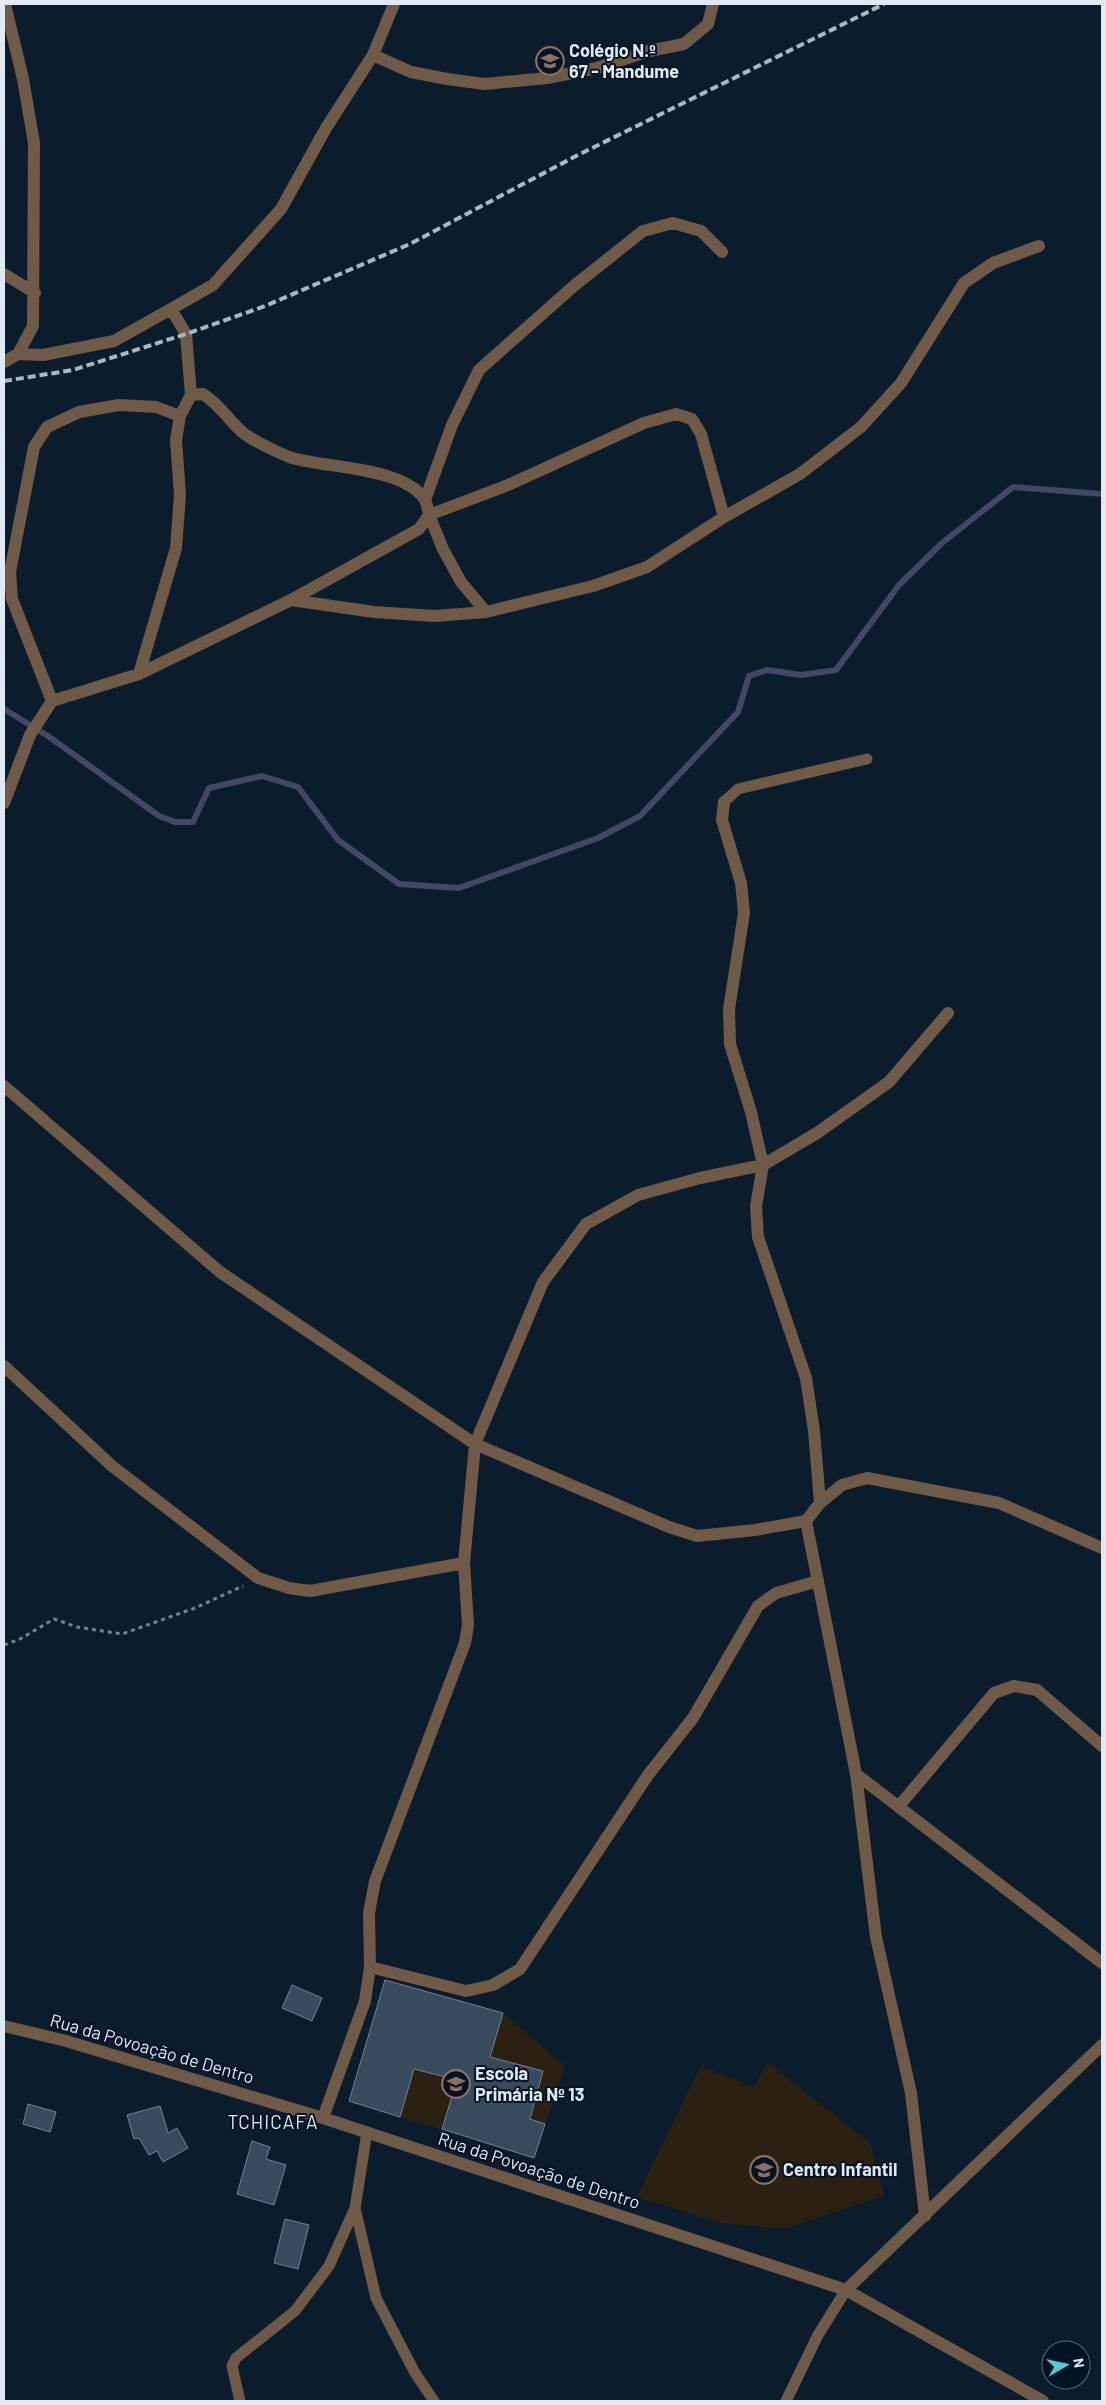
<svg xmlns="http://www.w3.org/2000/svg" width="1106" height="2405" font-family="Barlow,sans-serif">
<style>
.education{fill:#2b2012}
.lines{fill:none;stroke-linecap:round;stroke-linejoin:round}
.stream{stroke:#434664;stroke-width:6}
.building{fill:#384b5d;stroke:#6e8396}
.path{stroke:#748390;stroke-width:3;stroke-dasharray:4 4;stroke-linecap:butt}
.lane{stroke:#6f5a47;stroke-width:11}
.street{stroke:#6f5a47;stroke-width:12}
.rail{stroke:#abb8c4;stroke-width:4;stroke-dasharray:8 4;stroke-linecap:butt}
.labels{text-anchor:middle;stroke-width:4;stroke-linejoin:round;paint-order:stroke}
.poi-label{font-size:18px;font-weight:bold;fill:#dfeaf5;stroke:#031323;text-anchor:start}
.street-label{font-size:18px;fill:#dfeaf5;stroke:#031323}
.neighbourhood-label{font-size:19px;letter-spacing:1px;fill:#dfeaf5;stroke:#031323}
</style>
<rect width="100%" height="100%" fill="#0b1d2c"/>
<path class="education" d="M385,1980L503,2013L565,2066L534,2158L349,2101Z
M768,2063L870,2143L884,2196L785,2229L722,2223L637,2197L701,2066L754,2087Z"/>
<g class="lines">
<path class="stream" d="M4,709L48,736L159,816L175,822H193L209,788L262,776L298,787L338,840L399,884L459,888L598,838L640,816L738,712L749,676L767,670L801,675L836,670L899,585L942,543L1013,487L1102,494"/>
</g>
<path class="building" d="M385,1980L503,2013L490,2057L543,2071L530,2119L545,2124L534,2158L442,2129L457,2080L414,2069L400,2117L349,2101Z
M292,1985L322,1998L312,2021L282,2008Z
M28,2104L56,2112L50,2132L23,2124Z
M160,2106L168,2133L177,2128L188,2148L163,2162L157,2151L149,2155L139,2138L134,2139L127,2115Z
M252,2141L270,2147L266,2159L286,2165L274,2205L237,2194Z
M285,2219L309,2225L298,2269L274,2263Z"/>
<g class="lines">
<path class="path" d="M4,1645L20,1639L54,1619L77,1627L122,1634L195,1608L243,1586"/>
<path class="lane" d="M724,802L738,789L867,759
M367,2132L355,2208L376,2298L415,2373L434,2401
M240,2401L232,2366L236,2358L295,2311L329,2266L355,2208
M786,2401L818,2335L846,2290"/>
<path class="street" d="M5,4L23,79L34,143L33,326L18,354
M373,55L411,72L447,79L485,84L547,78L597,68L649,51L684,44L708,24L713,4
M4,274L35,293
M4,362L18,354L43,355L114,341L171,309
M191,395L186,334L171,309L213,285L281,209L326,128L373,55L394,4
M425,500L452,425L479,370L575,285L643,231L673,223L701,231L722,252
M291,600L374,612L434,616L486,612L593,586L647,567L724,517L800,474L861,427L901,383L964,283L993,263L1039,246
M486,612L461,582L443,549L429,515L508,485L644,423L676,414L692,419L701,434L724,517
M52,701L12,599L10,572L34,447L47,427L79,412L119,405L156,407L180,416
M724,802L722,820L741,883L744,913L729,1009L730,1044L751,1112L763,1165L756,1206L758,1237L806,1378L814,1431L820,1503
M4,803L30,735L52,701L139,674L291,600L419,529L429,515C428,510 427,504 425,500C405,467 327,468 292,458C281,454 249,439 241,431C226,417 221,406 203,394L191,395L180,416L176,440L180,495L176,548L139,674
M4,1086L220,1272L475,1444L669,1527L697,1536L755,1530L806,1521L820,1503L842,1485L867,1478L999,1503L1102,1548
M4,1366L112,1466L258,1578L289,1588L310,1591L464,1563L475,1444L543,1282L586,1224L638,1195L700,1178L763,1165L817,1133L889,1082L948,1013
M806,1521L856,1774L876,1937L911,2093L925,2216
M856,1774L1102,1963
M899,1806L994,1693L1014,1686L1037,1690L1102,1746
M370,1967L466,1991L493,1985L520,1969L648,1775L693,1718L758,1606L776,1593L818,1581
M4,2026L66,2041L323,2118L846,2290L1043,2401
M323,2118L365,2001L370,1967L369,1913L375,1881L465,1643L468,1625L464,1563
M846,2290L1102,2045"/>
<path class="rail" d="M4,381L73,370L186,334L265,306L410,244L576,156L884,4"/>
</g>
<defs>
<symbol id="school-ring" viewBox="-11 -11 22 22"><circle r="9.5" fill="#031323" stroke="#8d6e63" stroke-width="1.5"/><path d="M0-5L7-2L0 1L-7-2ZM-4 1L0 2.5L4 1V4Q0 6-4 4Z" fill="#8d6e63"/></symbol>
</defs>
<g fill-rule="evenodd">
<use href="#school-ring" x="534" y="45" width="32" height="32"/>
<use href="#school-ring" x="440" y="2068" width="32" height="32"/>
<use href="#school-ring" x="748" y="2154" width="32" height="32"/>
</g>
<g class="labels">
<g class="poi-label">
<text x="569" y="57">Colégio N.º<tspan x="569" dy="21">67 - Mandume</tspan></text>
<text x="475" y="2080">Escola<tspan x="475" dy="21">Primária Nº 13</tspan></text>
<text x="783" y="2176">Centro Infantil</text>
</g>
<g class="street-label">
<text transform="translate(152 2049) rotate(16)" y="6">Rua da Povoação de Dentro</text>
<text transform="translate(539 2171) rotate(18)" y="6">Rua da Povoação de Dentro</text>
</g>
<g class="neighbourhood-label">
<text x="273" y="2129">TCHICAFA</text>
</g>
</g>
<rect width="1106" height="2405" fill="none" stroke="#dfeaf5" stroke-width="10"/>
<g transform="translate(1066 2365) rotate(81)"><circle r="24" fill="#031323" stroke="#5b6977"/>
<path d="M0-4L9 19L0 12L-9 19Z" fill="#53cadc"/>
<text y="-8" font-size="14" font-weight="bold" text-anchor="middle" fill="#dfeaf5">N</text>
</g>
</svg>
